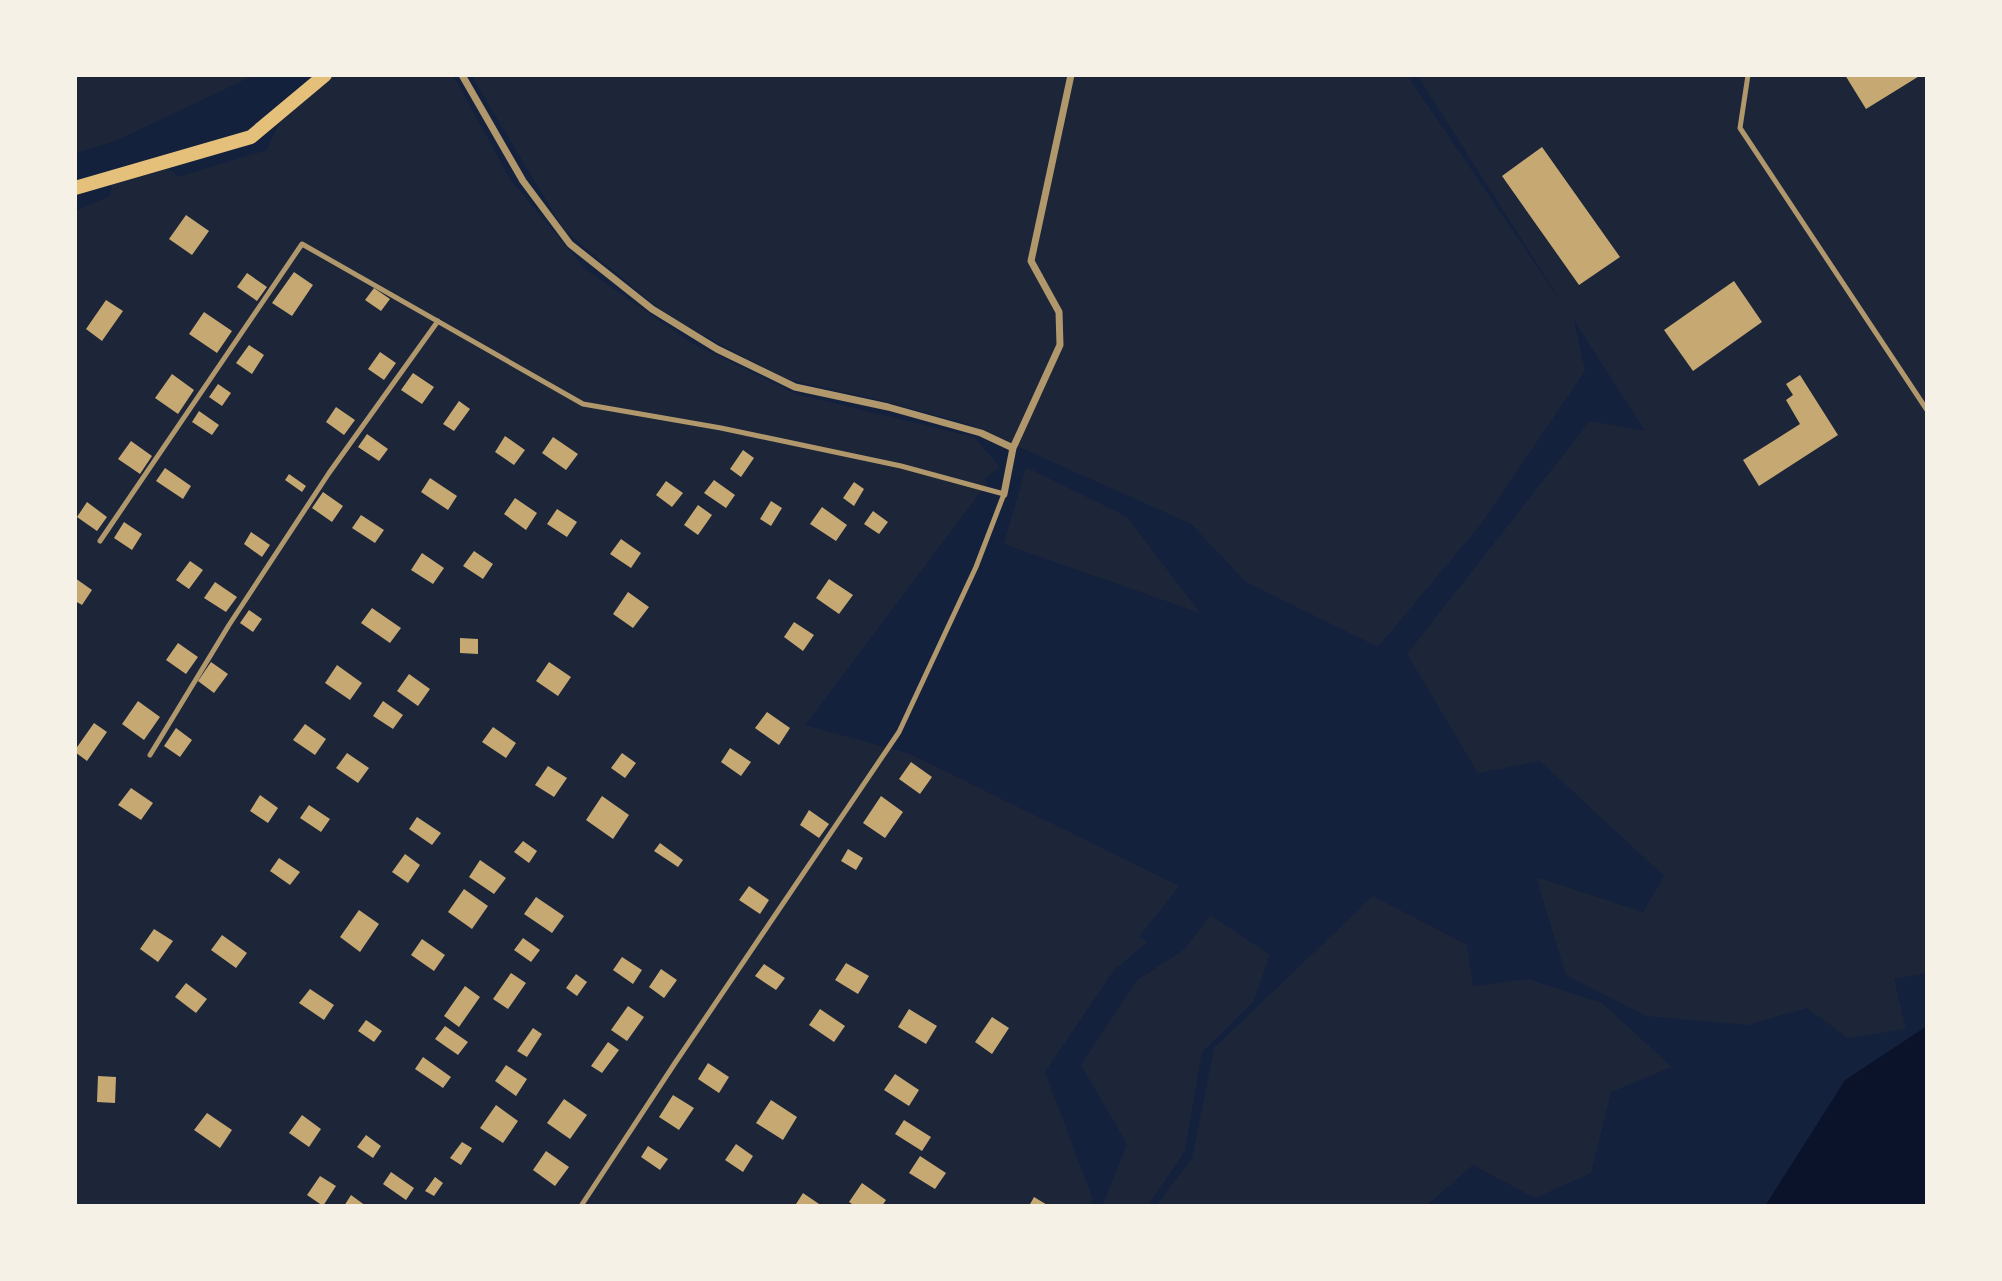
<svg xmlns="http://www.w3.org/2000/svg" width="2002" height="1281" font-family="Raleway,sans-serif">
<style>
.green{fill:#1d2539}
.water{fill:#0b132b}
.building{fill:#c6a872}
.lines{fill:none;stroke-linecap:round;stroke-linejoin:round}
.service{stroke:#b1986c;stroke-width:5}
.minor{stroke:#b1986c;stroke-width:7}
.secondary{stroke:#e5c07b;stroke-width:14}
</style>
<rect width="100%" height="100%" fill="#14213d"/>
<path class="green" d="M75,75H255L113,142L75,153Z
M321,75H453L510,179L585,269L693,344L796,394L974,437L1000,467L984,480L988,482L805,725L910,754L1179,886L1139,937L1148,942L1114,970L1045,1072L1093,1200L1090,1206H75V211L110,196L112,184L168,167L178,177L267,150L291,97Z
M471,75H1407L1568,312L1417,75H1927V973L1894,979L1906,1029L1848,1038L1807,1008L1748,1025L1646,1016L1566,975L1536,877L1643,912L1664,876L1540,761L1478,773L1407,654L1590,421L1645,431L1574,320L1585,371L1481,524L1378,647L1246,582L1191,524L966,423L867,397L786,379L668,316L564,230Z
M1026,467L1127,517L1200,613L1004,544Z
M1373,896L1467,945L1473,986L1528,979L1602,1003L1672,1067L1611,1092L1591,1173L1535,1198L1473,1165L1426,1206H1156L1192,1158L1214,1048Z
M1210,915L1270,955L1253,1002L1202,1052L1185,1151L1148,1206H1102L1127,1144L1081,1065L1136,981L1185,949Z"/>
<path class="water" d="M1927,1026V1206H1765L1845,1080Z"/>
<path class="building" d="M1845,75H1921L1866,109Z
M1542,147L1620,257L1579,285L1502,176Z
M186,215L209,231L192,255L169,239Z
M294,272L313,285L292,316L272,303Z
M247,273L267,287L257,301L237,287Z
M1734,281L1762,322L1693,371L1664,330Z
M374,288L390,299L381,311L365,300Z
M106,300L123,311L102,341L86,329Z
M204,312L232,331L217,353L189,334Z
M249,345L264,355L252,374L236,363Z
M380,352L396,363L384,380L368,369Z
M413,373L434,387L422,404L401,390Z
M172,374L194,390L178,414L155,398Z
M1800,375L1838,435L1759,486L1743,460L1800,424L1786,400L1793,395L1786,384Z
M218,384L231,393L222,406L209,397Z
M459,401L470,409L454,431L443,424Z
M336,407L355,420L344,435L326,422Z
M199,411L219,425L212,435L192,422Z
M367,434L388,449L379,461L358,447Z
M505,436L525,450L514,465L495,452Z
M553,437L578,454L566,470L542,453Z
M131,441L152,456L140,474L118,459Z
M743,450L754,458L741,477L730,469Z
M165,468L191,486L183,499L156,481Z
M289,474L306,486L302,492L285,480Z
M430,478L457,496L448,510L421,492Z
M714,480L735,495L726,508L704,493Z
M666,481L683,493L672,507L656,495Z
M854,482L864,489L854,506L843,498Z
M323,492L343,506L332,522L312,508Z
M515,498L537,513L526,530L504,514Z
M771,501L782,508L771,526L760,519Z
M87,502L107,517L97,531L77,517Z
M698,505L712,515L698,535L684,525Z
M822,507L847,525L836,541L810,524Z
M557,509L577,522L567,537L547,524Z
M873,511L888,522L879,534L864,524Z
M361,515L384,530L375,543L352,528Z
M124,522L142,534L132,550L114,538Z
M251,532L270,545L262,557L244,544Z
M621,539L641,553L631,568L610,554Z
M474,551L493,564L483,579L463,566Z
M422,553L444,568L433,584L411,570Z
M190,561L203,570L189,589L176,580Z
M75,578L92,590L82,605L75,601Z
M829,579L853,595L839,614L816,598Z
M215,582L237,597L226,612L204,598Z
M628,592L649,607L633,628L613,614Z
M372,608L401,628L390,643L361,623Z
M249,610L262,619L253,632L240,623Z
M794,622L814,635L803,651L784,637Z
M460,638L478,639V654L460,653Z
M178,643L198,657L186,674L166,660Z
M211,662L228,674L214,693L198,681Z
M549,662L571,677L558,696L536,681Z
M337,665L362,683L350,700L325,683Z
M409,674L430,689L418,706L397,691Z
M138,701L160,717L144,740L122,724Z
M383,701L403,715L393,729L373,716Z
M767,712L790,728L779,745L755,728Z
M94,723L107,732L87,761L75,752V750Z
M305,724L326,739L315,755L293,740Z
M493,727L516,743L506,758L482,742Z
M176,728L192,740L180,757L164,746Z
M730,748L751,762L741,776L721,762Z
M347,753L369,768L358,783L336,768Z
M622,753L636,763L625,778L611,768Z
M911,762L932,777L920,794L899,779Z
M548,766L567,778L554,797L535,785Z
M131,788L153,803L141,820L118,805Z
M260,795L278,808L268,823L250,811Z
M602,796L629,815L613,839L586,820Z
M881,796L903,812L885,838L863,823Z
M309,805L330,819L321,832L300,818Z
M809,810L829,824L819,838L800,825Z
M417,817L441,833L432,845L409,829Z
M523,841L537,851L529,863L514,852Z
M660,843L683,860L678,867L654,851Z
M848,849L863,858L856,870L841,861Z
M405,854L420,865L408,883L392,872Z
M279,858L300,872L290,885L270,871Z
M480,860L506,878L494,894L469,877Z
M749,886L769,900L760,914L739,900Z
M464,889L488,906L472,929L448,912Z
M536,897L564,916L552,933L524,914Z
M359,910L379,924L360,952L340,937Z
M154,929L173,941L158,962L140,949Z
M222,935L247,953L236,968L211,950Z
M523,938L540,950L531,962L514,950Z
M422,939L445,955L434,971L411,955Z
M622,957L642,970L633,984L613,970Z
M846,963L869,976L858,994L835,980Z
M764,964L785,978L776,990L755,976Z
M661,969L677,980L664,998L649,987Z
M511,973L526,983L508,1009L493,999Z
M576,974L587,982L577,996L566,988Z
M186,983L207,999L196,1013L175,997Z
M465,986L480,997L459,1027L444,1016Z
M310,989L334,1005L324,1020L299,1003Z
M628,1006L644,1017L627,1041L611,1030Z
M820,1009L845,1026L834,1042L809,1025Z
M909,1009L937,1026L926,1044L898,1027Z
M992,1017L1009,1028L992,1054L975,1042Z
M366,1020L382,1031L374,1042L358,1031Z
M445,1026L468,1042L458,1055L435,1039Z
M533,1028L542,1034L527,1057L517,1051Z
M608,1042L619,1050L602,1073L591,1066Z
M423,1057L451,1077L443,1088L415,1069Z
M708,1063L729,1077L719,1093L698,1079Z
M506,1065L527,1079L516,1096L495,1081Z
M895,1074L919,1090L909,1106L884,1090Z
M98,1076L116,1077L115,1103L97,1102Z
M673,1095L694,1108L679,1130L659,1117Z
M564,1099L587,1115L570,1139L547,1123Z
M771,1100L797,1117L783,1140L756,1123Z
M496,1105L518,1121L503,1143L480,1128Z
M207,1113L232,1130L220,1148L194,1130Z
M302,1115L321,1129L309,1147L289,1133Z
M904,1120L931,1137L922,1151L895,1134Z
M366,1135L381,1146L373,1158L357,1147Z
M462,1142L472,1148L461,1165L450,1158Z
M736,1144L753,1156L743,1172L725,1160Z
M648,1146L668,1159L660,1170L641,1157Z
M546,1151L569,1167L555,1186L533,1170Z
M920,1156L946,1173L935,1189L909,1173Z
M391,1172L414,1188L406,1200L383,1184Z
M320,1176L336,1186L323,1206L307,1195Z
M435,1177L443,1183L434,1196L425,1191Z
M862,1183L886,1200L882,1206H855L849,1202Z
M803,1193L822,1206H799L796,1204Z
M351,1195L366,1206H344Z
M1034,1197L1049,1206H1029Z"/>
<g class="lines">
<path class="service" d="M1748,75L1740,128L1927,410
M100,541L302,244L583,404L721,428L901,466L1004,494L976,567L899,732L675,1063L581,1206
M150,755L229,625L329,473L438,321"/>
<path class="minor" d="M462,75L523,181L570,244L652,309L717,349L795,387L888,407L981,433L1013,448L1004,494
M1013,448L1060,345L1059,312L1031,261L1071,75"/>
<path class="secondary" d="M75,188L251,137L325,75"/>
</g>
<rect width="2002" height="1281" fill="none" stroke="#f6f1e7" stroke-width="154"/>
</svg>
